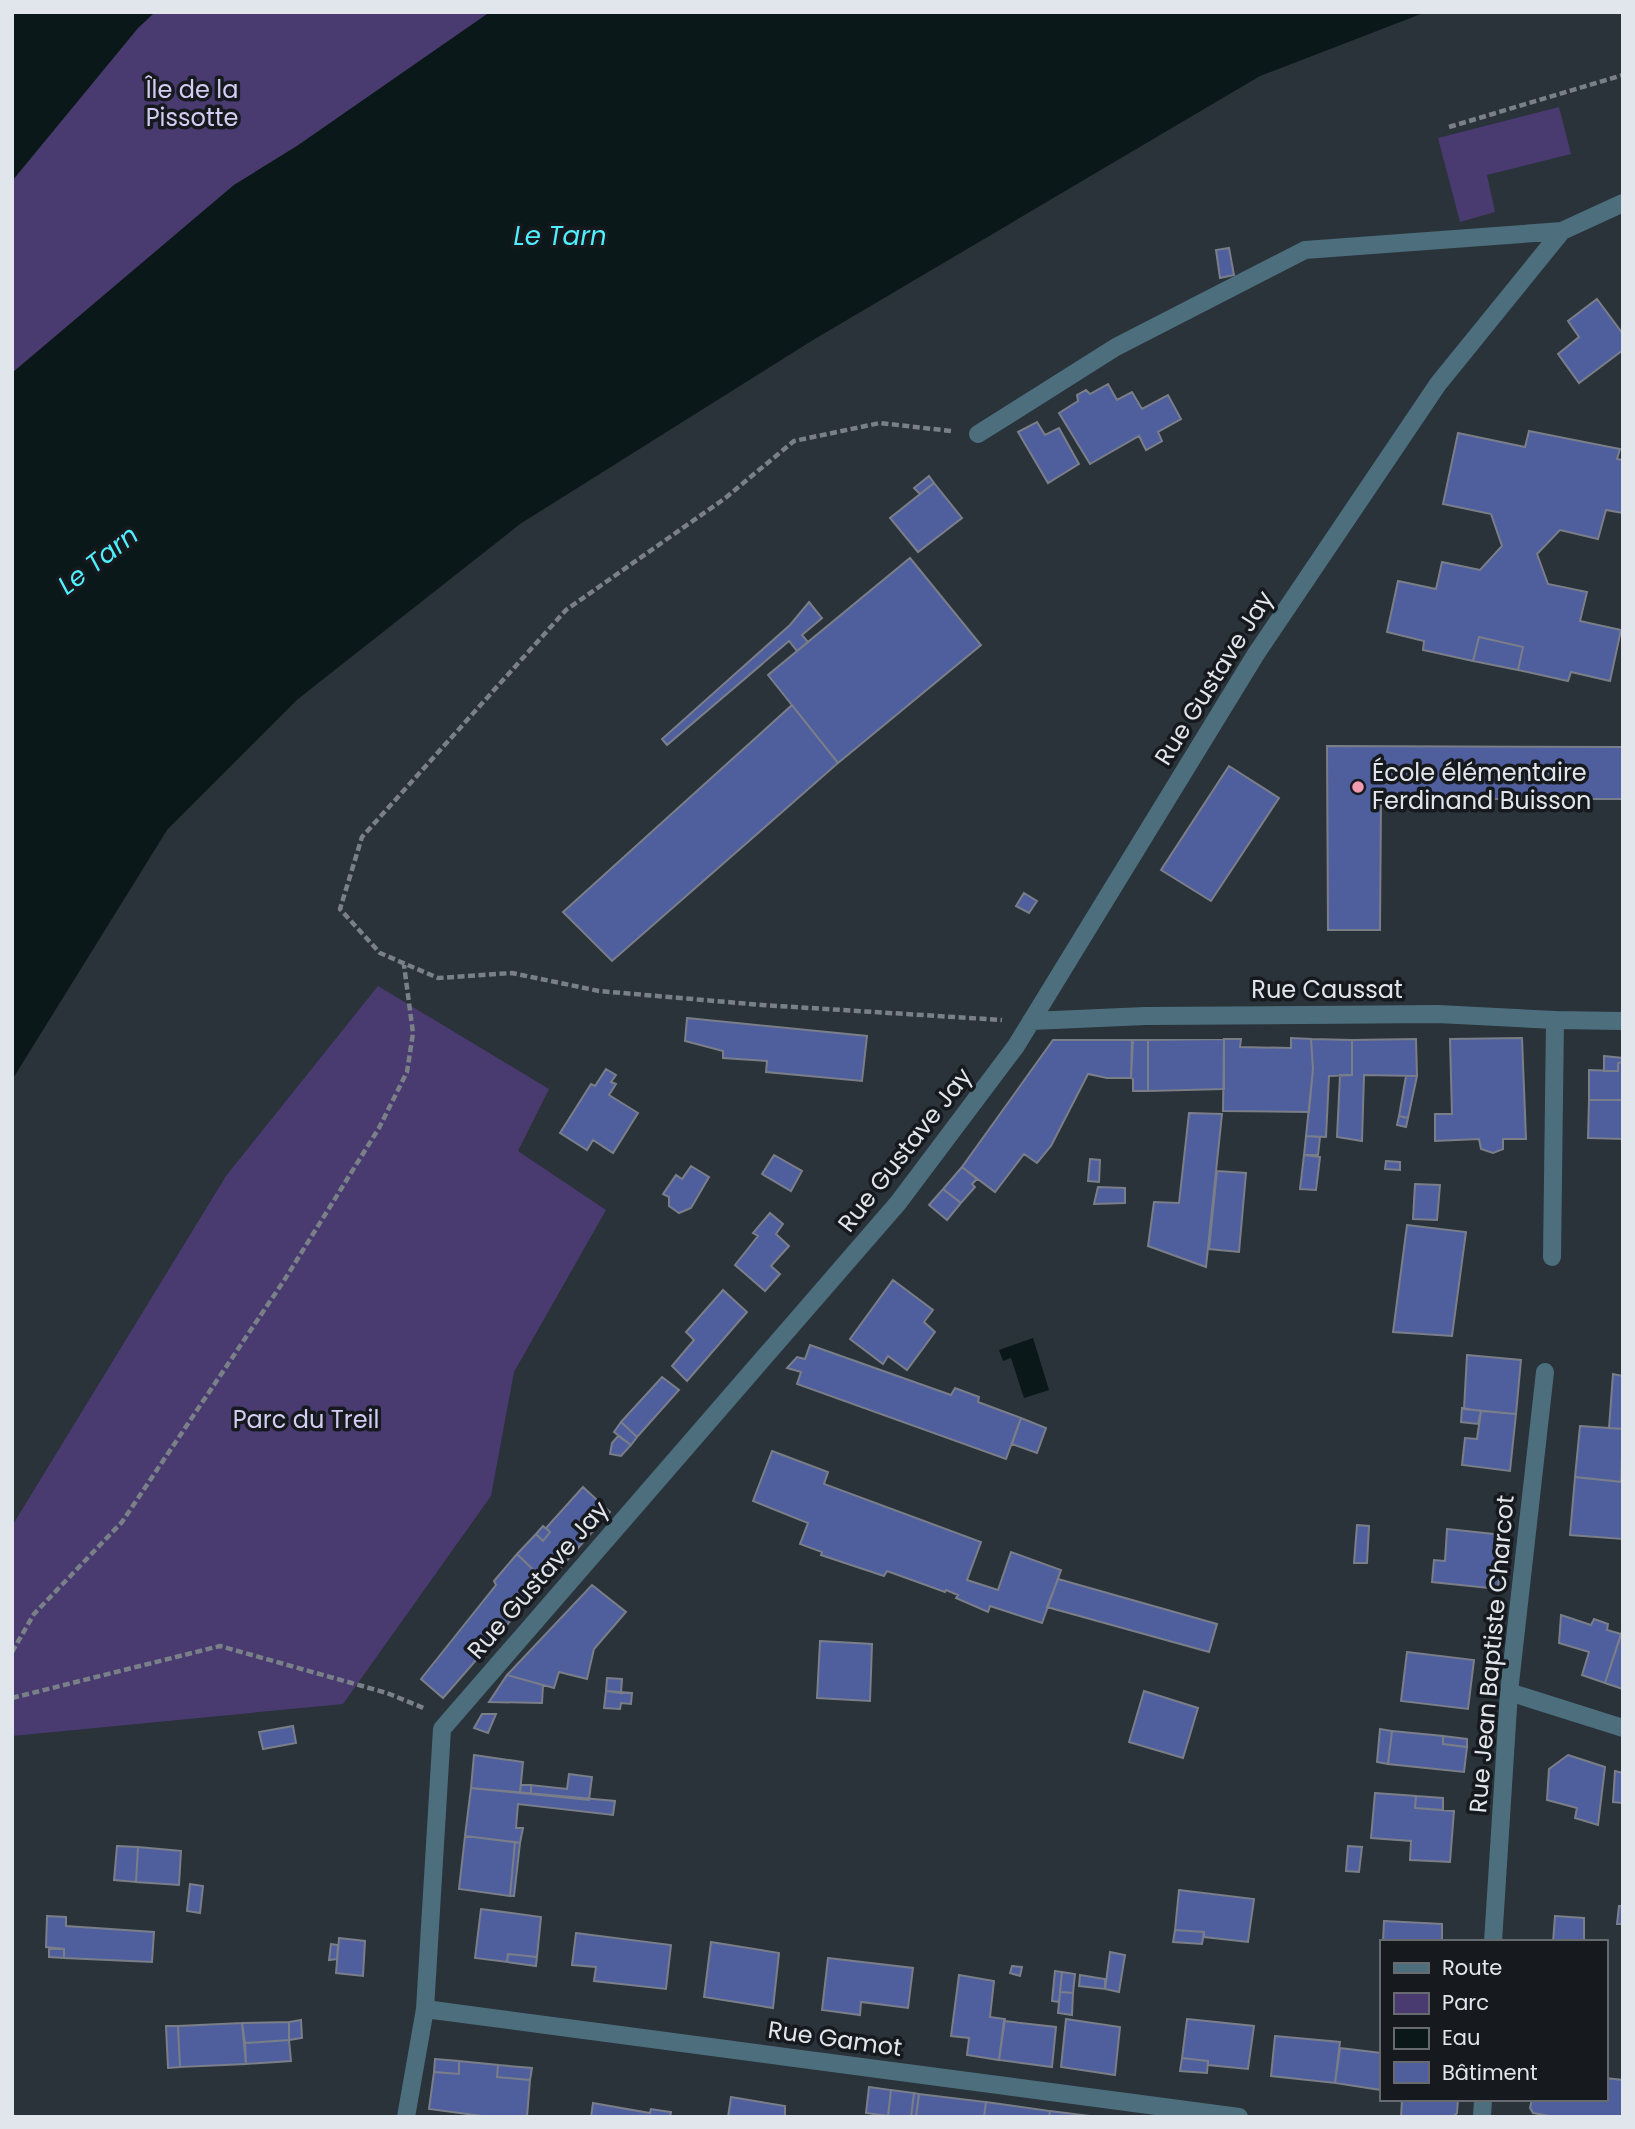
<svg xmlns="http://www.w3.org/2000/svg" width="1635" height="2129" font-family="Poppins,sans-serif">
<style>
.green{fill:#493b70}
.water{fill:#0a1819}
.building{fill:#4f5f9d;stroke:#7a7e89;stroke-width:2}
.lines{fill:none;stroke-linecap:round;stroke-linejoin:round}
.path{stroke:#798087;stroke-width:4.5;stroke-dasharray:7 3.5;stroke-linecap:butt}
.lane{stroke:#4d6f7d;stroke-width:18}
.street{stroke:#4d6f7d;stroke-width:18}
.poi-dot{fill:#f19ab2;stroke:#16191d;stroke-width:2.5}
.labels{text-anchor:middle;stroke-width:7;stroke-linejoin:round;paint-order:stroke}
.park-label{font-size:24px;fill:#d4cdf3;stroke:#16191d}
.street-label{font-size:24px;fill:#e1e6ec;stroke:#16191d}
.poi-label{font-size:24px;fill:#e1e6ec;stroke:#16191d;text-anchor:start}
.water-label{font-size:26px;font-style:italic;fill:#4feffd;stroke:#16191d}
</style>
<rect width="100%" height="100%" fill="#2a323a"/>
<path class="green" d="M155,12H490L297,146L234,185L12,373V181L138,28Z
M1559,107L1571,154L1487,175L1495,212L1460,222L1438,138Z
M378,986L549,1089L518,1151L606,1210L514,1372L491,1496L343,1704L12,1736V1526L226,1176Z"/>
<path class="water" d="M12,12H155L138,28L12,181Z
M490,12H1426L1260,76L813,340L520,524L298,699L167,830L12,1080V373L234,185L297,146Z
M1033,1338L1049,1390L1024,1398L1011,1358L1003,1361L999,1350Z"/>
<path class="building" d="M1229,248L1234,275L1220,278L1216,250Z
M1597,299L1623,334V350L1579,383L1558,354L1579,337L1568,321Z
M1108,384L1117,400L1132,392L1142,409L1168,395L1181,419L1158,432L1162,441L1146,450L1139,436L1090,464L1059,413L1078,401L1077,395L1086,390L1090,394Z
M1037,422L1045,435L1059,428L1079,464L1048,483L1018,432Z
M1529,431L1620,449L1617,459L1623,460V513L1606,510L1598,539L1560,530L1537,554L1548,584L1587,592L1580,621L1621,630L1610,681L1571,672L1568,681L1518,670L1523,647L1479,637L1473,661L1423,650L1424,641L1387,632L1398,581L1436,589L1442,562L1480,570L1502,546L1491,514L1443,504L1458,433L1525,447Z
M929,476L934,483L920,494L914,488Z
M934,483L962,518L918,552L890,518Z
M910,558L981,645L838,763L768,675Z
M809,602L822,618L802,635L808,642L797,651L789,641L667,745L662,739L790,625Z
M1479,637L1523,647L1518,670L1473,661Z
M792,705L838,763L612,961L563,912Z
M1327,746L1623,747V799H1381L1380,930H1328Z
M1229,766L1279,798L1211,901L1161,870Z
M1024,893L1037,901L1029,913L1016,906Z
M687,1018L867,1036L862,1081L766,1072L767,1061L723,1058V1051L685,1041Z
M1291,1038L1311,1039L1313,1069L1309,1112L1223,1111L1224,1039H1241L1240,1047L1291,1048Z
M1522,1038L1526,1139H1503V1149L1493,1153L1481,1149L1479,1139L1435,1141V1114H1452L1450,1039Z
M1224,1039V1089L1148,1091V1040Z
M1311,1039L1352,1040V1075L1329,1076L1326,1137L1306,1136L1313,1069Z
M1416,1039L1417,1076L1364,1075L1362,1141L1337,1137L1340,1075H1352V1040Z
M1053,1040H1132L1131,1078H1107L1088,1074L1051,1146L1037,1163L1024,1154L995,1192L962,1167Z
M1133,1040H1148V1091H1133V1079L1131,1078Z
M1604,1056L1623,1058V1062L1618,1063V1071H1604Z
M1623,1062V1100H1589V1070L1618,1071V1063Z
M606,1069L616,1075L611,1082L616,1084L609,1095L638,1113L613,1153L593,1140L587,1150L560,1133L591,1084L595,1086Z
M1406,1076H1417L1408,1118L1399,1116Z
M1589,1100H1623V1139L1588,1138Z
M1189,1113L1222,1114L1206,1267L1148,1246L1154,1202L1179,1203Z
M1399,1116L1408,1118L1406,1127L1397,1125Z
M1306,1136L1320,1137L1318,1155H1304Z
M774,1155L802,1171L791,1191L762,1174Z
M1304,1155L1320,1157L1316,1190L1300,1189Z
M1090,1159L1100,1160L1099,1182L1088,1181Z
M1386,1161L1400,1162V1170L1385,1169Z
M691,1166L709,1177L691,1208L679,1213L669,1206V1197L663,1194L676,1175L682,1179Z
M962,1167L977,1179L972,1184L975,1187L961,1203L943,1189Z
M1217,1171L1246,1173L1239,1252L1209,1249Z
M1415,1184L1440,1185L1437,1220L1413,1219Z
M1098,1187L1125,1188V1203L1094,1204Z
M943,1189L961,1203L947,1220L929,1205Z
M770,1213L783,1224L776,1234L789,1246L771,1266L780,1274L765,1291L735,1265L758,1236L753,1233Z
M1407,1225L1466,1232L1452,1336L1393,1332Z
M893,1280L933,1310L924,1322L935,1332L907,1370L888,1356L883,1364L850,1339Z
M723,1290L747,1312L687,1381L672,1366L694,1340L686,1332Z
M810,1345L951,1395L955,1388L979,1397L978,1402L1021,1418L1006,1459L797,1384L801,1372L787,1368L797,1357L805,1359Z
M1467,1355L1521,1360L1516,1414L1464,1409Z
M1613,1374L1623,1376V1429L1609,1428Z
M662,1377L679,1390L637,1437L621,1422Z
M1462,1408L1481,1411L1478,1424L1461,1422Z
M1481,1411L1516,1414L1510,1471L1462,1465L1465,1438L1477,1439Z
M1021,1418L1046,1428L1037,1453L1012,1444Z
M621,1422L637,1437L631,1445L614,1432Z
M1580,1426L1623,1429L1621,1482L1575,1477Z
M618,1436L631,1445L621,1456L610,1454L612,1443Z
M772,1451L828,1472L824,1484L981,1542L967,1580L998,1590L1011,1552L1061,1570L1042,1623L990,1606L988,1612L956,1598L958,1595L946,1590L945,1592L887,1571L884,1576L821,1555L822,1552L800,1544L808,1523L753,1501Z
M1575,1477L1623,1482V1539L1570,1535Z
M583,1487L610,1512L547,1583L517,1554L536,1534L543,1541L550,1532L546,1528Z
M1357,1525L1369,1526L1367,1563H1354Z
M543,1526L550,1532L543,1541L536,1534Z
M1447,1529L1503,1535L1498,1589L1432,1582L1434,1560L1445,1561Z
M517,1554L547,1583L512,1619L443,1698L421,1679L496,1585L494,1581Z
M1058,1579L1217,1624L1209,1652L1047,1607Z
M592,1585L626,1612L594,1649L587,1679L559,1672L554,1688L507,1675Z
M1561,1615L1591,1625L1594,1619L1608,1624L1607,1630L1621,1634L1605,1683L1582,1675L1589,1652L1559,1643Z
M1623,1629V1689L1605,1683Z
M820,1641L872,1644L870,1701L817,1698Z
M1407,1652L1474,1660L1468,1709L1401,1701Z
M507,1675L543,1685L542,1703L489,1702Z
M607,1678L622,1679L621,1693L606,1691Z
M606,1691L632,1693L631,1704L621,1703L620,1709L604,1708Z
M1144,1691L1198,1708L1183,1758L1129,1742Z
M482,1714H496L488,1733L474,1728Z
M293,1726L296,1743L263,1749L259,1732Z
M1380,1729L1392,1731L1388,1764L1377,1762Z
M1392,1731L1443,1736V1744L1467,1747L1464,1772L1388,1764Z
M1443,1736L1467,1739V1747L1443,1744Z
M474,1755L523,1762L520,1793L471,1788Z
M1568,1755L1605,1767L1598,1825L1575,1818L1577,1808L1547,1800L1549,1769Z
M1615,1771L1623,1773V1803L1613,1802Z
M569,1774L592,1777L589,1800L531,1794V1785L567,1789Z
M521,1785H531V1794L520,1793Z
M471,1788L615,1801L613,1815L518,1804L516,1828H523L520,1843L465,1836Z
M1375,1793L1416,1796L1415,1808L1454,1811L1450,1862L1410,1860L1411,1841L1371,1838Z
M1416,1796L1443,1798V1810L1415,1808Z
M465,1836L515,1842L510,1896L459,1889Z
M515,1842L520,1843L514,1896H510Z
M117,1846L138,1847L136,1882L114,1880Z
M1348,1846L1362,1847L1359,1872L1346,1871Z
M138,1847L181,1851L179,1885L136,1882Z
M190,1884L203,1886L200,1913L187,1911Z
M1179,1890L1254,1899L1248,1942L1204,1937V1932L1175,1930Z
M1619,1906H1623V1924H1617Z
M481,1909L541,1917L537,1957L508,1954L507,1962L475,1958Z
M47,1916L66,1917V1926L154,1932L152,1962L64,1958V1949L46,1947Z
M1555,1916L1584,1918V1942H1553Z
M1384,1921L1442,1924V1942H1383Z
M1175,1930L1204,1932L1202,1944L1173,1942Z
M576,1933L671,1945L666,1989L594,1981L596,1967L572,1965Z
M339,1938L365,1941L363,1976L336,1973Z
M711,1942L779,1953L773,2008L704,1997Z
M331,1944L338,1945L337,1959L329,1960Z
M49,1949H64V1958L49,1957Z
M1110,1952L1125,1955L1119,1992L1105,1989Z
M508,1954L537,1957L536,1966L507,1962Z
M828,1958L913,1968L908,2008L861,2002L860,2015L822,2010Z
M1012,1966L1022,1967L1020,1976L1010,1973Z
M1055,1971L1062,1972L1059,2002L1052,2001Z
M1062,1972L1075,1974L1073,1993L1060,1992Z
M959,1975L994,1981L990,2017L1005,2019L999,2060L967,2055L969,2038L951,2036Z
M1080,1975L1105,1979V1989L1079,1986Z
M1060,1992L1073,1993L1072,2015L1058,2013Z
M1066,2019L1120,2027L1115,2075L1061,2067Z
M1187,2019L1254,2026L1248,2069L1208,2065V2061L1182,2058Z
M301,2020L302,2038L289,2040V2022Z
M1004,2021L1056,2027L1052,2067L999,2060Z
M289,2022V2040L245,2043L242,2023Z
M242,2023L246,2064L180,2067L178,2026Z
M166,2026H178L180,2067L168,2068Z
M1275,2036L1340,2042L1335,2083L1271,2076Z
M289,2040L291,2061L246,2064L245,2043Z
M1340,2048L1381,2053V2090L1335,2083Z
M1182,2058L1208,2061L1207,2073L1180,2071Z
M435,2059L459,2061V2074L434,2072Z
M459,2061L498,2065L497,2077L530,2080L527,2117L482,2116L429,2109L434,2072L459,2074Z
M498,2065L532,2068L530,2080L497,2077Z
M1605,2078L1623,2080V2117H1555L1533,2113L1530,2108L1532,2099H1605Z
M869,2087L891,2090L888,2116L866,2113Z
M891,2090L914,2093L911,2117H888Z
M914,2093L919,2094L916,2117H911Z
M919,2094L986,2102L984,2117H916Z
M731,2097L785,2106V2117H728Z
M1402,2099H1458L1457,2113L1453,2117H1401Z
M986,2102L1050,2111L1049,2117H984Z
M593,2103L650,2113L651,2109L671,2112L670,2117H591Z
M1050,2111L1098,2117H1049Z"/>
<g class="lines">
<path class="path" d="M1449,127L1623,75
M951,431L880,423L794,441L724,499L566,610L362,837L340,909L380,953L438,978L512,973L599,991L762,1005L1002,1020
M12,1652L34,1614L122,1522L285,1279L379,1128L407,1072L413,1033L404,965
M12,1698L220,1646L387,1693L426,1709"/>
<path class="lane" d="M1552,1257L1555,1020"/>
<path class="street" d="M978,434L1116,347L1305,250L1562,231L1623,203
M1031,1021L1145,1016L1438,1014L1555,1020L1623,1021
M1509,1692L1623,1728
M1493,1942L1509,1692L1545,1372
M425,2009L1239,2117
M406,2117L425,2009L442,1729L898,1203L1016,1046L1256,654L1438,384L1562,231
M1482,2117L1483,2099"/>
</g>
<circle class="poi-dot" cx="1358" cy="787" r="7"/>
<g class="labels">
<g class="park-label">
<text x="192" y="98">Île de la<tspan x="192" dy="28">Pissotte</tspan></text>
<text x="306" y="1428">Parc du Treil</text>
</g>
<g class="street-label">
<text transform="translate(1214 678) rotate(-58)" y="8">Rue Gustave Jay</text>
<text x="1327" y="998">Rue Caussat</text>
<text transform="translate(905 1150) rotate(-52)" y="8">Rue Gustave Jay</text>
<text transform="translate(538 1580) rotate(-49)" y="8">Rue Gustave Jay</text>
<text transform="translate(1492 1654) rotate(-85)" y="8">Rue Jean Baptiste Charcot</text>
<text transform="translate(835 2039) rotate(8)" y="8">Rue Gamot</text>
</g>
<g class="poi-label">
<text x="1372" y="781">École élémentaire<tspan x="1372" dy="28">Ferdinand Buisson</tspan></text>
</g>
<g class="water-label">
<text x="560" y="245">Le Tarn</text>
<text transform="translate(98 560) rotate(-38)" y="9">Le Tarn</text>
</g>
</g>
<rect width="1635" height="2129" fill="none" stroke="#e1e6ec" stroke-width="28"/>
<rect x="1380" y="1940" width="228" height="161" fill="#16191d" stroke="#676b70" stroke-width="2"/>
<rect x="1394" y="1963" width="35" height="10" fill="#4d6f7d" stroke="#676b70" stroke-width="2"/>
<text x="1442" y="1975" font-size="21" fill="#e1e6ec">Route</text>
<rect x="1394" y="1993" width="35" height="21" fill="#493b70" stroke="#676b70" stroke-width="2"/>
<text x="1442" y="2010" font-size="21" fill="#e1e6ec">Parc</text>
<rect x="1394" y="2028" width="35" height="21" fill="#0a1819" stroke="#676b70" stroke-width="2"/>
<text x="1442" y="2045" font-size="21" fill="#e1e6ec">Eau</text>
<rect x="1394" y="2062" width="35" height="21" fill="#4f5f9d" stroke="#676b70" stroke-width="2"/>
<text x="1442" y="2080" font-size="21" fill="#e1e6ec">Bâtiment</text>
</svg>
